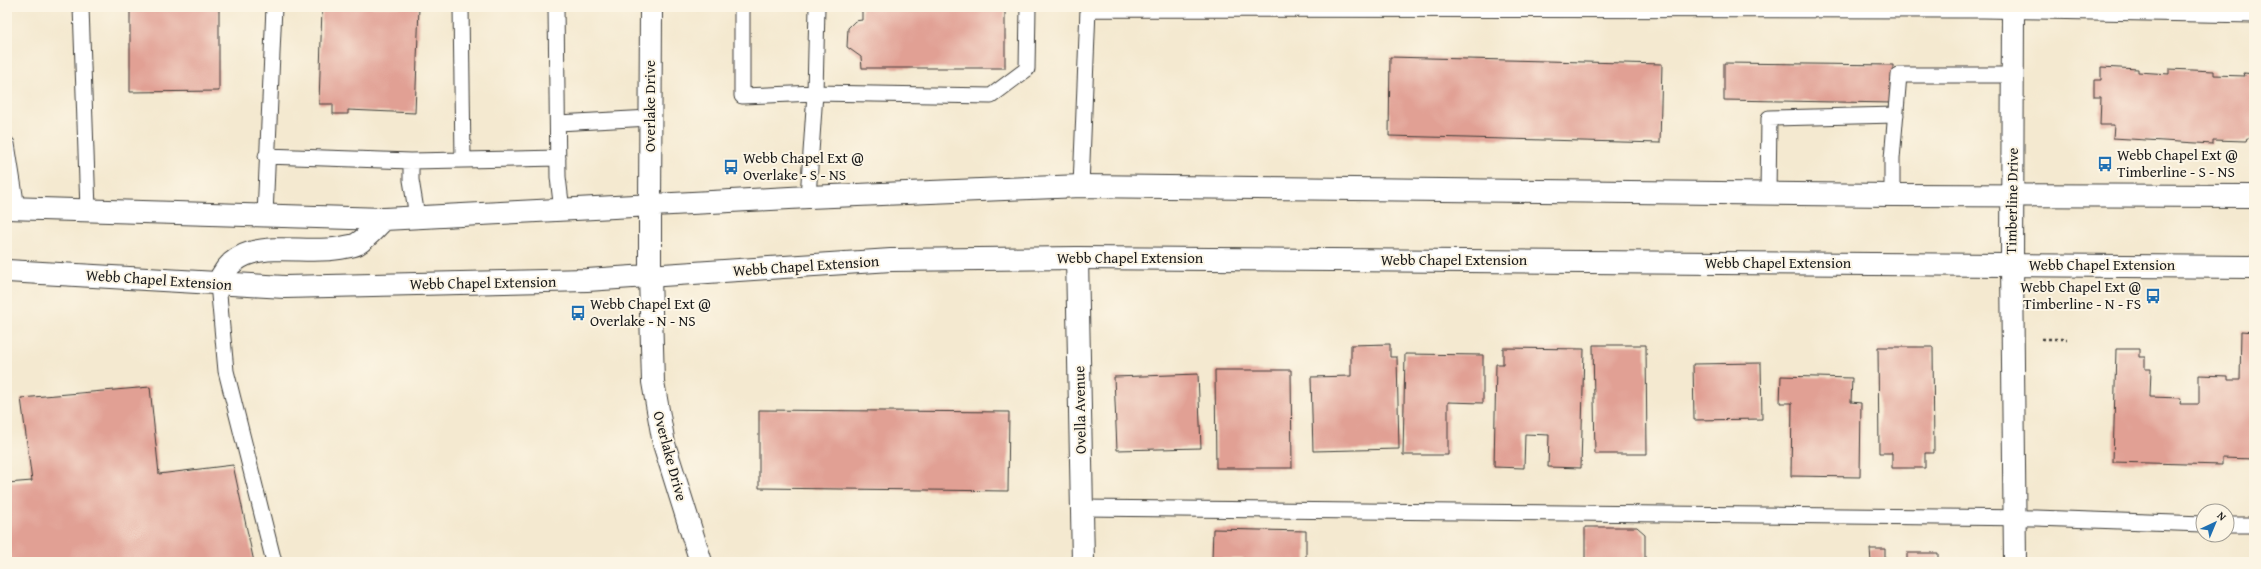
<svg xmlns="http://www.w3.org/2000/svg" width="2261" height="569" font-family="'Gentium Book Plus',serif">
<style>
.building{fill:#e1a094}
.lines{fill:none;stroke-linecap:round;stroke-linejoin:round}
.lane-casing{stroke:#3c3b37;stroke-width:17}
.street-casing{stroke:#3c3b37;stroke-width:24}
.secondary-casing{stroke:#3c3b37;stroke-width:24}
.path{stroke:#3c3b37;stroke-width:2.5;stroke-dasharray:3 3;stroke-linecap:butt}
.lane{stroke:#fff;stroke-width:15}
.street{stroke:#fff;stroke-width:22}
.secondary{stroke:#fff;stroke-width:22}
.labels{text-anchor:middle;stroke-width:4;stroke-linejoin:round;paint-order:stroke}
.street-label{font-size:15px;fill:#1c1c1c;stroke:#fcf5e5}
.poi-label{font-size:15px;fill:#1c1c1c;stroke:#fcf5e5;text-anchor:start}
</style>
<rect width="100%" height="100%" fill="#fcf5e5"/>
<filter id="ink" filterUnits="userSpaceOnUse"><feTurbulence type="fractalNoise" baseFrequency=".025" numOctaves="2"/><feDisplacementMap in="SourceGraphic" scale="8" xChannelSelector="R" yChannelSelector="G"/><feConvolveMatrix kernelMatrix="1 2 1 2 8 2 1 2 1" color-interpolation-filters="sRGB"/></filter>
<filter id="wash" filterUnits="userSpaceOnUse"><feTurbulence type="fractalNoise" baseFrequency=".012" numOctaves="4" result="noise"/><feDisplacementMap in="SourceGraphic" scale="16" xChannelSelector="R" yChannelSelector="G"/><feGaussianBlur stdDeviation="0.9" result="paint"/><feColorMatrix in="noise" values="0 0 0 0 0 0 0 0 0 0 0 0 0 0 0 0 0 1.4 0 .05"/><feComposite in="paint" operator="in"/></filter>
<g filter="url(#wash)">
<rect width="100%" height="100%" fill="#f4e9d0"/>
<g id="blocks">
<path class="building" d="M130,7H219V91L130,92Z
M322,7H419L415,113L348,110V114H333V104H319Z
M862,7H1005V68H862L861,57L847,47L848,28L855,21L862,20Z
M1390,57L1662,64L1660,143L1389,136Z
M1724,63L1893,65V103L1724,100Z
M2101,67L2138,69V72L2169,74V69L2214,71V75L2245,76L2244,73L2254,74V139L2247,138L2246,141L2213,140V144L2113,138L2114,125H2100L2101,97H2094V80H2101Z
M2241,331L2254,332V459L2222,458V465L2113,462L2116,349H2139V357H2145V369H2151L2150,397L2181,398L2180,404H2199V375L2228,376V380H2240Z
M1390,344V357H1397L1399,449L1313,451L1311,377L1351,376V345Z
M1593,345H1646L1647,454H1595Z
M1878,347H1933L1934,453H1925V468H1892V453H1879Z
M1503,348L1584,349L1581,468L1548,467L1549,435L1525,434L1524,468L1494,467L1496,364H1503Z
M1405,354L1483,355V403L1448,402V455H1403Z
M1761,363L1762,419L1694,420L1693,364Z
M1215,370H1291L1292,468H1216Z
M1198,374L1201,448L1117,450L1114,377Z
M1781,376L1852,378L1851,402L1861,403L1860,477L1791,476L1792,403H1780Z
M150,387L159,474L233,465L254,562H7V483L32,481L21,398Z
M759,410L1009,412L1008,491L759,488Z
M1585,527H1637L1645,534V562H1589V559H1585Z
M1213,529L1306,531V562H1243V559H1212Z
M1870,549H1885V562H1871Z
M1907,553H1938V562H1907Z"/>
</g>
</g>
<g filter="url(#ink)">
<use href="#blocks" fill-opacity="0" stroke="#3c3b37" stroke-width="1"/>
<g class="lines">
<defs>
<path id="lane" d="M81,7L88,210
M556,7L558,177L562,211
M742,7V96L815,93L808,197
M817,7L815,93L991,96L1027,69L1028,7
M558,123L650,118
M7,144L17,208
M266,156L411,161
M463,160L558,158
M1081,186L1088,9L1984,10L2254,15
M1768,193L1769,118L1896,115
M1892,195V159L1899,75H2013
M265,215L274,7
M417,216L411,180V161L463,160L461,7
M218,284L226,371L274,562
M1082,508L2036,518L2203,524
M2227,525H2254"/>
<path id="street" d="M650,206L651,7
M1077,258L1083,562
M650,276L653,382L664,444L701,562"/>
<path id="secondary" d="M2013,7L2012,264L2015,562
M7,208L384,219L808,197L1081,186L1892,195L2254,196
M7,271L285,287L587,280L891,260L1077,258L2254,267
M650,276V206
M218,284C238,232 297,256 340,248C345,247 353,246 357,244C367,238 376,227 384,219"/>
</defs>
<use href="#lane" class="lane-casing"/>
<use href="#street" class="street-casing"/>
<use href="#secondary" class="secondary-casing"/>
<path class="path" d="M2042,339H2067"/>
<use href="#lane" class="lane"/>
<use href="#street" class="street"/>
<use href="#secondary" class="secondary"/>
</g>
</g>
<defs>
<symbol id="bus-bare" viewBox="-9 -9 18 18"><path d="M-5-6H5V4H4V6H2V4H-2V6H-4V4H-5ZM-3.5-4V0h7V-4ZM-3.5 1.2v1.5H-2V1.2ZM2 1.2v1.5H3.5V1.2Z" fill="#1f6fb2" stroke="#fcf5e5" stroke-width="2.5" paint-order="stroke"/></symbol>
</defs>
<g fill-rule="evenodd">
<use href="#bus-bare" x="2094" y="153" width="22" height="22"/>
<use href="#bus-bare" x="720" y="156" width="22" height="22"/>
<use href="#bus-bare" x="2142" y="285" width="22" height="22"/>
<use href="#bus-bare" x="567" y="302" width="22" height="22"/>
</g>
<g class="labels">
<g class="street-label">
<text transform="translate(650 106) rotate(-90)" y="5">Overlake Drive</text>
<text transform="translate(2012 201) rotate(-89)" y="5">Timberline Drive</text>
<text x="1130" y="263">Webb Chapel Extension</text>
<text x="1454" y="265">Webb Chapel Extension</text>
<text x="1778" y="268">Webb Chapel Extension</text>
<text x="2102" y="270">Webb Chapel Extension</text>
<text transform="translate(806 266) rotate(-4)" y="5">Webb Chapel Extension</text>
<text transform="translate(159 280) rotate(4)" y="5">Webb Chapel Extension</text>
<text transform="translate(483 283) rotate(-1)" y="5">Webb Chapel Extension</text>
<text transform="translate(1080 410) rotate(-91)" y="5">Ovella Avenue</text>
<text transform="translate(670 456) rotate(75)" y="5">Overlake Drive</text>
</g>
<g class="poi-label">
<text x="2117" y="160">Webb Chapel Ext @<tspan x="2117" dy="17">Timberline - S - NS</tspan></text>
<text x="743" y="163">Webb Chapel Ext @<tspan x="743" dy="17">Overlake - S - NS</tspan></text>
<text x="2141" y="292" text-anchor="end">Webb Chapel Ext @<tspan x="2141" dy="17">Timberline - N - FS</tspan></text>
<text x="590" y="309">Webb Chapel Ext @<tspan x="590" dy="17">Overlake - N - NS</tspan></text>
</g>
</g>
<rect width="2261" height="569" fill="none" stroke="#fcf5e5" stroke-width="24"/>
<g transform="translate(2215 523) rotate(44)"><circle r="19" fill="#fcf5e5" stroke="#a29e95"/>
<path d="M0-3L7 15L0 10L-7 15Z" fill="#1f6fb2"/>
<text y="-6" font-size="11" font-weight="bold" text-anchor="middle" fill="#1c1c1c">N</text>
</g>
</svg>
